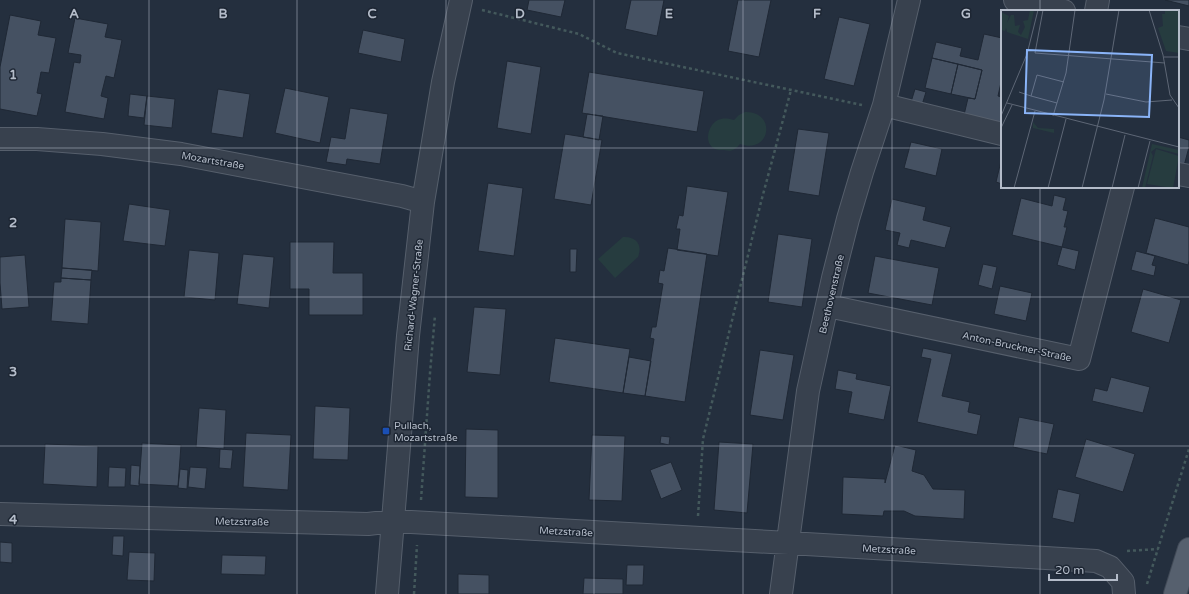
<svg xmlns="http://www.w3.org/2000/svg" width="1189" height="594" font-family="'Varela Round',sans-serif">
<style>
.green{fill:#263c3f}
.building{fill:#455162;stroke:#1f2835}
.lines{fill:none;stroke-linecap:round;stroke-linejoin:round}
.street-casing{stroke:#565f6c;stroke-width:24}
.primary-casing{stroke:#414a57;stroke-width:24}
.path{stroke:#44595c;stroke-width:2.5;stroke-dasharray:3 3;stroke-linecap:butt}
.street{stroke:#38414e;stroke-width:22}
.primary{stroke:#56606e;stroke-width:22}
.grid{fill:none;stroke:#b4bcc9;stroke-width:1;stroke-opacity:0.55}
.transit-dot{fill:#1a4fb4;stroke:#1d2633;stroke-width:1.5}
.labels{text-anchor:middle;stroke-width:3;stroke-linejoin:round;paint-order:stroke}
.street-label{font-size:10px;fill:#b4bcc9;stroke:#1d2633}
.poi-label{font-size:10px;fill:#b4bcc9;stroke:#1d2633;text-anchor:start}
.inset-road{fill:none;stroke:#5e6776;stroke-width:1}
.view{fill:#8ab4f8;fill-opacity:0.15;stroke:#8ab4f8;stroke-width:2}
.inset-edge{fill:none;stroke:#b4bcc9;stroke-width:2}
.grid-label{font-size:13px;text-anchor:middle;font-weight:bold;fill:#b4bcc9;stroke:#1d2633;stroke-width:3;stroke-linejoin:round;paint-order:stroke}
</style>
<rect width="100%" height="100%" fill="#242f3e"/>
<path class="green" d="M745,112C777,111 771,155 740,144C735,150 732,152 724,150C721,150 717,150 715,149C702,143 709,121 721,119C726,118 730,119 734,120L739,115Z
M623,237C636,236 643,245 638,257L615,278L598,259Z"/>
<path class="building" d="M529,0H565L561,17L527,10Z
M631,0H664L657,36L625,29Z
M738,0H771L759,57L728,51Z
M1165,0H1189V6Z
M10,15L41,21L38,35L56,38L49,73L41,72L37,93L42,94L37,116L0,109V67Z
M839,17L870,24L854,86L824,79Z
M75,18L108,24L105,37L122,40L114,78L106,76L101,96L108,98L104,119L65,112L74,62L80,63L81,55L68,53Z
M363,30L405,39L401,62L358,53Z
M984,34L1002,38V78L998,96L1002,97V124L964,115L968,98L975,99L982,70L932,58L936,42L962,48L960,56L978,60Z
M932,58L958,64L951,94L925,88Z
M507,61L541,67L531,134L497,128Z
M958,64L982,70L975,99L951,94Z
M589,72L704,91L697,132L582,113Z
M285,88L329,97L320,143L275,133Z
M218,89L250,94L243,138L211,133Z
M915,89L926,92L922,105L911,102Z
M130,94L147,96L144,118L128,116Z
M147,96L175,99L172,128L144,125Z
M350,108L388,114L380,164L347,159L346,165L326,162L331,137L345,139Z
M587,114L603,116L599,140L583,137Z
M798,129L829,133L819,196L788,191Z
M565,134L602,140L591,205L554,199Z
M1178,137L1189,140V147L1184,166L1178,164Z
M911,142L942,149L936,176L904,168Z
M1001,161L1002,162V184L996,182Z
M488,183L523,188L514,256L478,251Z
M687,186L728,192L718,256L677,250L680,229H676L679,215L683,216Z
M1054,195L1066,198L1063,210L1068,211L1064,227H1067L1062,247L1012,235L1021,198L1052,206Z
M892,199L926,207L923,220L951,227L945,248L911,240L909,248L897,245L900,233L885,230Z
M129,204L170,210L165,246L123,241Z
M1155,218L1189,227V261L1188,265L1146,253Z
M65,219L101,222L98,271L62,268Z
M778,234L812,239L802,307L768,302Z
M290,242H334L333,273H363V315H309V289H290Z
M1062,247L1079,251L1075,270L1057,265Z
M668,248L707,254L685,402L645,396L654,339L650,338L652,327H656L663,284L658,283L660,270L664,271Z
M570,249H577L576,272H570Z
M189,250L219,253L215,300L184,297Z
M1136,251L1155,256L1152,265L1156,266L1154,276L1131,270Z
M243,254L274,257L269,308L237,304Z
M25,255L29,307L2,309L0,283V257Z
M875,256L939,268L932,305L868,293Z
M983,264L997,267L992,289L978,285Z
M62,268L92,270L91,280L61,278Z
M61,278L91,280L88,324L51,321L54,282H61Z
M1000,286L1032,293L1026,321L994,314Z
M1143,289L1181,300L1169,343L1131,332Z
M474,307L506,309L500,375L467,372Z
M555,338L630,349L623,393L549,382Z
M923,348L952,354L942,396L970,402L968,412L981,415L977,435L917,422L931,359L921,357Z
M760,350L794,355L783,420L750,415Z
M629,357L651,361L645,396L623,393Z
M838,370L857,374L856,379L891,386L884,420L848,413L852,392L835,389Z
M1111,377L1150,387L1143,413L1092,401L1095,388L1107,391Z
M315,406L350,408L348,460L313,459Z
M199,408L226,410L224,449L196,447Z
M1019,417L1054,424L1047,454L1013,447Z
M466,429L498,430V498L465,497Z
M246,433L291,435L288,490L243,487Z
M592,435L625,436L622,501L589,500Z
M661,436L670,437L669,445L660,443Z
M1086,439L1135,454L1123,492L1075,477Z
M719,442L753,444L747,513L714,510Z
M142,443L181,445L178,486L139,484Z
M45,444L98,446L97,487L43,484Z
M895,445L916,450L912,471L924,475L933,489L965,490L964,519L915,516L904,511H884L883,516L842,514L843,477L885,479V483Z
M220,449L233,450L231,469L219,468Z
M671,462L682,490L661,499L650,470Z
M131,465L140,466L139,486L130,485Z
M109,467L126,468L125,487H108Z
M190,467L207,468L205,489L188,487Z
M180,469L188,470L187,489L178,488Z
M1058,489L1080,494L1074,523L1052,518Z
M113,536H124L123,556L112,555Z
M0,542L12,543V563L0,562Z
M129,552L155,553L154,581L127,580Z
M222,555L266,556L265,575L221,574Z
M627,565H644L643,585H626Z
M458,574L489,575V594H458Z
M584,578L623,579V594H583Z"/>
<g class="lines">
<defs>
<path id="street" d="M1015,0L1064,11
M1096,11L1098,0
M1178,37L1189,39
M884,105L1002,134
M0,139H37L102,144L181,154L402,196L423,202
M1178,174L1189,176
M828,306L1079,359L1123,187
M0,514L368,524L393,521L789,543L1096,561L1110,567L1123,582L1124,594
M387,594L408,336L423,202L443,82L461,0
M781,594L808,391L833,278L848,219L862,172L884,105L909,0"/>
<path id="primary" d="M1175,594L1189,549"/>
</defs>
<use href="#street" class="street-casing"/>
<use href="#primary" class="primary-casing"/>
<path class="path" d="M482,10L579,34L617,53L862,105
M421,500L430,373L435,315
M698,516L703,439L761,202L791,90
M1127,551L1158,549
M1147,584L1189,449
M414,594L417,545"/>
<use href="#street" class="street"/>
<use href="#primary" class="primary"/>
</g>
<path class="grid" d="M149,0V594M297,0V594M446,0V594M594,0V594M743,0V594M892,0V594M1040,0V11M0,148H1002M1178,148H1189M1040,187V594M0,297H1189M0,446H1189"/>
<rect class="transit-dot" x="382" y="427" width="8" height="8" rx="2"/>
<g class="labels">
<g class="street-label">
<text transform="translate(213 160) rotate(10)" y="4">Mozartstraße</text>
<text transform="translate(831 294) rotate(-77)" y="4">Beethovenstraße</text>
<text transform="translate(413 295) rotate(-84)" y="4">Richard-Wagner-Straße</text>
<text transform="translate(1017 346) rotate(12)" y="4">Anton-Bruckner-Straße</text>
<text transform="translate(242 521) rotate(1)" y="4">Metzstraße</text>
<text transform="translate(566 531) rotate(3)" y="4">Metzstraße</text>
<text transform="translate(889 549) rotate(3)" y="4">Metzstraße</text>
</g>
<g class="poi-label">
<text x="394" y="429">Pullach,<tspan x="394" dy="12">Mozartstraße</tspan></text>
</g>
</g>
<g transform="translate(1001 10)">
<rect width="178" height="178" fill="#242f3e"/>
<path d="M29,0H33L27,29L6,22L5,18L4,21L0,20V2L8,6L6,13L10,5H13L14,16L19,15L17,22L20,25L24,17L22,11L27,10ZM164,0H178V43L165,41L157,18L162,16L161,4H164ZM32,112L37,118L53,119V123L32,118ZM151,134L178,140V144L155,138L150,142L152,146L144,178H141ZM155,139L178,146L172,178L146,174Z" fill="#263c3f"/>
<path class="inset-road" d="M42,0L34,43L164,53M148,0L162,45L169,85L178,98M163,47H178M18,82L30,86M105,84L145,92L171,90M6,93L178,137M56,93L30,86L36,65L63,72M0,106L26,44L37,0M52,106L65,63L74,0M0,118L11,95M13,178L34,101M47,178L65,109M81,178L103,90L118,0M111,178L124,125M137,178L149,131"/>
<path class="view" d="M26,40L151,45L148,107L24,103Z"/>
<rect width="178" height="178" class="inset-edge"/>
</g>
<g class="grid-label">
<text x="74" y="18">A</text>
<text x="223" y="18">B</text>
<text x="372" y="18">C</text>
<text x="520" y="18">D</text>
<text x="669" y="18">E</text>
<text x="817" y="18">F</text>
<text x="966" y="18">G</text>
<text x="13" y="79">1</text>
<text x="13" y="227">2</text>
<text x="13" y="376">3</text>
<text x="13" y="524">4</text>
</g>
<path d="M1049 574v6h68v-6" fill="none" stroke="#b4bcc9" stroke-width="2"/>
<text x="1055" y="574" font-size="12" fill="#b4bcc9" stroke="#1d2633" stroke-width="3" paint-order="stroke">20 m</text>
</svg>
